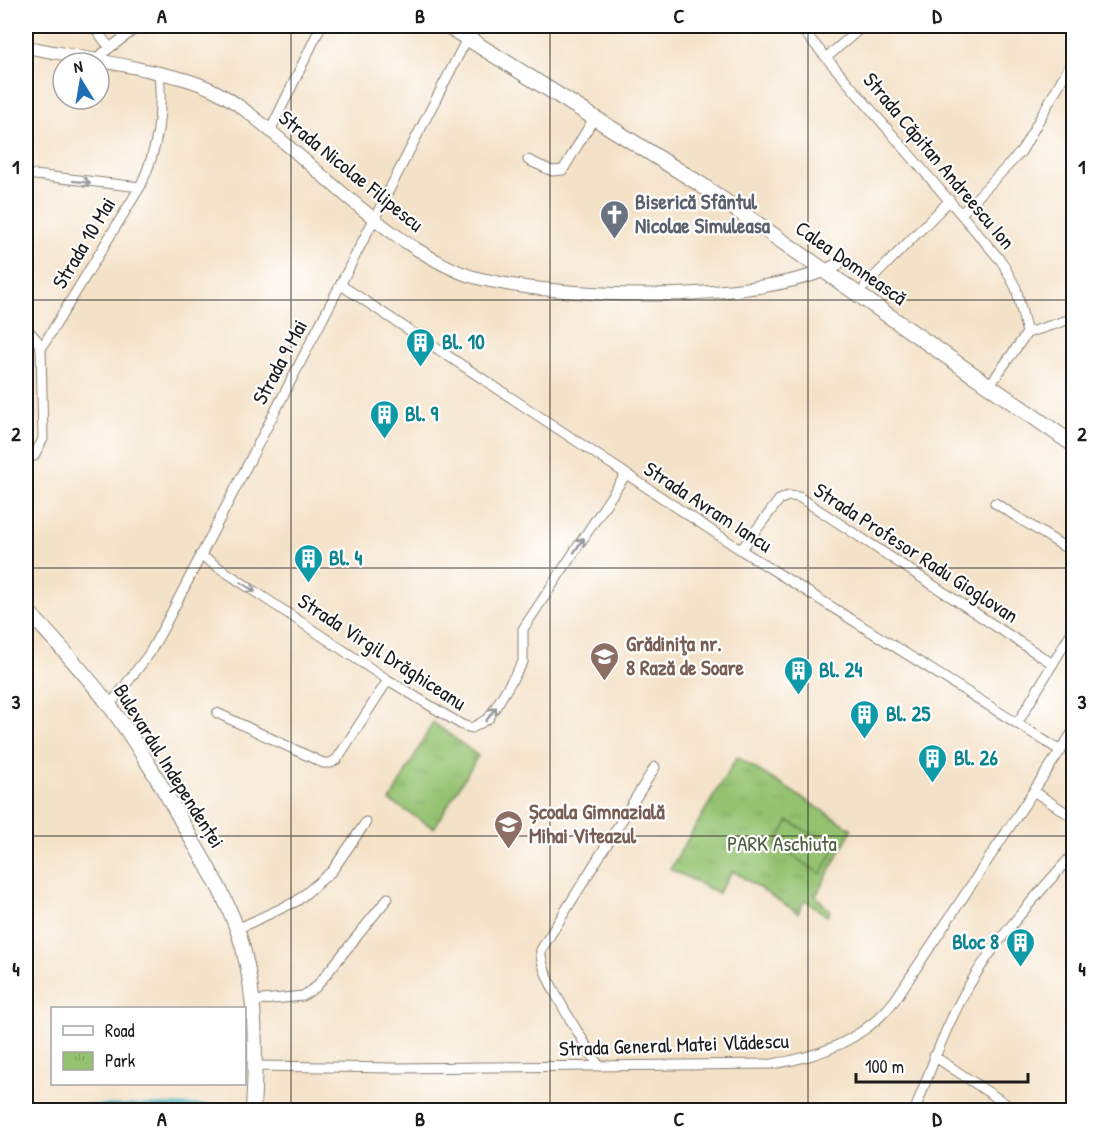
<svg xmlns="http://www.w3.org/2000/svg" width="1099" height="1136" font-family="'Patrick Hand',sans-serif">
<style>
.park{fill:url(#park-tufts);stroke:#586f46;stroke-width:1.5}
.pitch{fill:#94c270;stroke:#586f46;stroke-width:1.5}
.lines{fill:none;stroke-linecap:round;stroke-linejoin:round}
.canal{stroke:#3dadb9;stroke-width:12}
.minor-casing{stroke:#887f72;stroke-width:11}
.tertiary-casing{stroke:#887f72;stroke-width:14}
.secondary-casing{stroke:#887f72;stroke-width:16}
.primary-casing{stroke:#887f72;stroke-width:17}
.minor{stroke:#fff;stroke-width:9}
.tertiary{stroke:#fff;stroke-width:12}
.secondary{stroke:#fff;stroke-width:14}
.primary{stroke:#fff;stroke-width:15}
.oneway{stroke:#999}
.grid{fill:none;stroke:#1c1c1c;stroke-width:1.5;stroke-opacity:0.55}
.labels{text-anchor:middle;stroke-width:4.5;stroke-linejoin:round;paint-order:stroke}
.street-label{font-size:21px;fill:#1c1c1c;stroke:#fff}
.worship-label{font-size:21px;font-weight:bold;fill:#5b616d;stroke:#fff;text-anchor:start}
.culture-label{font-size:21px;font-weight:bold;fill:#0d838f;stroke:#fff;text-anchor:start}
.education-label{font-size:21px;font-weight:bold;fill:#785e54;stroke:#fff;text-anchor:start}
.park-label{font-size:21px;fill:#4c5e3e;stroke:#fff}
.neatline{fill:none;stroke:#1c1c1c;stroke-width:2}
.grid-label{font-size:20px;text-anchor:middle;font-weight:bold;fill:#1c1c1c}
</style>
<defs>
<pattern id="park-tufts" width="24" height="20" patternUnits="userSpaceOnUse" patternTransform="scale(1.5)"><rect width="24" height="20" fill="#94c270"/><path d="M3 7l-1-3M5 7V3M7 7l1-3M15 17l-1-3M17 17v-4M19 17l1-3" fill="none" stroke="#7fa660"/></pattern>
</defs>
<rect width="100%" height="100%" fill="#fff"/>
<filter id="ink" filterUnits="userSpaceOnUse"><feTurbulence type="fractalNoise" baseFrequency=".0167" numOctaves="2"/><feDisplacementMap in="SourceGraphic" scale="12" xChannelSelector="R" yChannelSelector="G"/><feConvolveMatrix kernelMatrix="1 2 1 2 8 2 1 2 1" color-interpolation-filters="sRGB"/></filter>
<filter id="wash" filterUnits="userSpaceOnUse"><feTurbulence type="fractalNoise" baseFrequency=".008" numOctaves="4" result="noise"/><feDisplacementMap in="SourceGraphic" scale="24" xChannelSelector="R" yChannelSelector="G"/><feGaussianBlur stdDeviation="1.35" result="paint"/><feColorMatrix in="noise" values="0 0 0 0 0 0 0 0 0 0 0 0 0 0 0 0 0 1.4 0 .05"/><feComposite in="paint" operator="in"/></filter>
<g filter="url(#wash)">
<rect width="100%" height="100%" fill="#f4e2c8"/>
<path class="park" d="M433,722L478,756L434,828L390,801Z
M737,757L852,829L816,896L830,911L827,916L805,900L798,913L733,871L718,893L670,869Z"/>
<path class="pitch" d="M789,821L835,848L821,874L775,845Z"/>
<g class="lines">
<path class="canal" d="M50,1110H217"/>
</g>
</g>
<g filter="url(#ink)">
<g class="lines">
<defs>
<path id="minor" d="M93,26L110,48
M799,26L1002,262L1016,288L1027,333
M827,57L863,26
M95,59L139,26
M270,131L321,26
M528,160L552,171L563,170L594,118
M26,174L140,187
M961,214L1021,152L1074,58
M341,285L741,550L1061,751
M865,286L950,200
M26,328L37,340L41,349
M989,386L1027,333L1074,318
M26,459L34,456L43,439L41,349L140,187C158,149 163,115 159,73
M995,503L1074,553
M741,550L779,500L788,496L799,497L1053,664
M200,555L388,680L462,725L472,728L489,718L523,662V629L626,474
M110,705L149,654L164,627L472,29
M217,713L323,763H331L337,759L388,680
M1017,724L1074,628
M1035,792L1074,818
M237,929L297,901L332,871L366,822
M253,1001L303,996L316,987L388,898
M934,1056L1015,1110
M598,1065C584,1040 538,975 541,950L655,767
M255,1066L395,1068L772,1064C820,1057 865,1039 895,1000L1074,730
M915,1110C931,1068 945,1027 968,987C996,939 1037,895 1074,853"/>
<path id="tertiary" d="M26,47C63,54 100,60 137,68C163,74 190,78 215,91C244,106 269,130 294,151C332,184 369,217 410,245C429,257 449,269 470,276C555,300 758,305 837,265"/>
<path id="secondary" d="M26,609C54,640 84,671 109,705C139,745 164,789 188,833C209,869 232,907 243,948C257,1001 256,1056 253,1110"/>
<path id="primary" d="M448,26L700,184L1074,445"/>
</defs>
<use href="#minor" class="minor-casing"/>
<use href="#tertiary" class="tertiary-casing"/>
<use href="#secondary" class="secondary-casing"/>
<use href="#primary" class="primary-casing"/>
<use href="#minor" class="minor"/>
<use href="#tertiary" class="tertiary"/>
<use href="#secondary" class="secondary"/>
<use href="#primary" class="primary"/>
</g>
<defs><path id="oneway-shaft" d="M-6 0H5M1.5-3L5.5 0L1.5 3" fill="none" stroke-width="1.6" stroke-linecap="round" stroke-linejoin="round" transform="scale(1.5)"/></defs>
<g class="oneway">
<use href="#oneway-shaft" transform="translate(82 182) rotate(7)"/>
<use href="#oneway-shaft" transform="translate(579 545) rotate(-56)"/>
<use href="#oneway-shaft" transform="translate(248 587) rotate(34)"/>
<use href="#oneway-shaft" transform="translate(491 714) rotate(-54)"/>
</g>
</g>
<path class="grid" d="M291,26V1110M550,26V1110M808,26V1110M26,300H1074M26,568H1074M26,836H1074"/>
<defs>
<symbol id="church-pin" viewBox="-11 -11 22 30"><path d="M0 17L-7.5 6A9.5 9.5 0 1 1 7.5 6Z" fill="#6b7280" stroke="#fff"/><path d="M-1.2-6h2.4v3.5h3.3v2.4h-3.3V6h-2.4V-.1h-3.3v-2.4h3.3Z" fill="#fff"/></symbol>
<symbol id="building-pin" viewBox="-11 -11 22 30"><path d="M0 17L-7.5 6A9.5 9.5 0 1 1 7.5 6Z" fill="#0f9aa8" stroke="#fff"/><path d="M-4-6H4V6H1V3H-1V6H-4ZM-2.5-4.3h1.7v1.8h-1.7ZM.8-4.3h1.7v1.8H.8ZM-2.5-1h1.7V.8h-1.7ZM.8-1h1.7V.8H.8Z" fill="#fff"/></symbol>
<symbol id="school-pin" viewBox="-11 -11 22 30"><path d="M0 17L-7.5 6A9.5 9.5 0 1 1 7.5 6Z" fill="#8d6e63" stroke="#fff"/><path d="M0-5L7-2L0 1L-7-2ZM-4 1L0 2.5L4 1V4Q0 6-4 4Z" fill="#fff"/></symbol>
</defs>
<g fill-rule="evenodd">
<use href="#church-pin" x="598" y="198" width="33" height="45"/>
<use href="#building-pin" x="404" y="326" width="33" height="45"/>
<use href="#building-pin" x="368" y="398" width="33" height="45"/>
<use href="#building-pin" x="292" y="542" width="33" height="45"/>
<use href="#school-pin" x="588" y="640" width="33" height="45"/>
<use href="#building-pin" x="782" y="654" width="33" height="45"/>
<use href="#building-pin" x="848" y="698" width="33" height="45"/>
<use href="#building-pin" x="916" y="742" width="33" height="45"/>
<use href="#school-pin" x="492" y="808" width="33" height="45"/>
<use href="#building-pin" x="1004" y="926" width="33" height="45"/>
</g>
<g class="labels">
<g class="street-label">
<text transform="translate(939 161) rotate(50)" y="7">Strada Căpitan Andreescu Ion</text>
<text transform="translate(351 171) rotate(39)" y="7">Strada Nicolae Filipescu</text>
<text transform="translate(84 243) rotate(-59)" y="7">Strada 10 Mai</text>
<text transform="translate(851 263) rotate(35)" y="7">Calea Domnească</text>
<text transform="translate(280 362) rotate(-62)" y="7">Strada 9 Mai</text>
<text transform="translate(708 507) rotate(33)" y="7">Strada Avram Iancu</text>
<text transform="translate(916 553) rotate(33)" y="7">Strada Profesor Radu Gioglovan</text>
<text transform="translate(382 652) rotate(33)" y="7">Strada Virgil Drăghiceanu</text>
<text transform="translate(169 766) rotate(58)" y="7">Bulevardul Independenței</text>
<text transform="translate(674 1045) rotate(-2)" y="7">Strada General Matei Vlădescu</text>
</g>
<g class="worship-label">
<text x="635" y="209">Biserică Sfântul<tspan x="635" dy="24">Nicolae Simuleasa</tspan></text>
</g>
<g class="culture-label">
<text x="442" y="349">Bl. 10</text>
<text x="405" y="421">Bl. 9</text>
<text x="329" y="565">Bl. 4</text>
<text x="819" y="677">Bl. 24</text>
<text x="886" y="721">Bl. 25</text>
<text x="954" y="765">Bl. 26</text>
<text x="999" y="949" text-anchor="end">Bloc 8</text>
</g>
<g class="education-label">
<text x="626" y="651">Grădiniţa nr.<tspan x="626" dy="24">8 Rază de Soare</tspan></text>
<text x="529" y="819">Școala Gimnazială<tspan x="529" dy="24">Mihai Viteazul</tspan></text>
</g>
<g class="park-label">
<text x="782" y="851">PARK Aschiuta</text>
</g>
</g>
<rect width="1099" height="1136" fill="none" stroke="#fff" stroke-width="66"/>
<rect x="51" y="1007" width="195" height="78" fill="#ffffff" stroke="#a4a4a4" stroke-width="1.5"/>
<rect x="63" y="1026" width="30" height="9" fill="#ffffff" stroke="#a4a4a4" stroke-width="1.5"/>
<text x="105" y="1037" font-size="18" fill="#1c1c1c">Road</text>
<rect x="63" y="1052" width="30" height="18" fill="url(#park-tufts)" stroke="#a4a4a4" stroke-width="1.5"/>
<text x="105" y="1067" font-size="18" fill="#1c1c1c">Park</text>
<g transform="translate(81 81) rotate(349)"><circle r="28" fill="#ffffff" stroke="#a4a4a4" stroke-width="1.5"/>
<path d="M0-4.5L10 22L0 15L-10 22Z" fill="#1f6fb2"/>
<text y="-9" font-size="16" font-weight="bold" text-anchor="middle" fill="#1c1c1c">N</text>
</g>
<path d="M856 1073v9h172v-9" fill="none" stroke="#1c1c1c" stroke-width="3"/>
<text x="865" y="1073" font-size="18" fill="#1c1c1c" stroke="#ffffff" stroke-width="4.5" paint-order="stroke">100 m</text>
<rect x="33" y="33" width="1033" height="1070" class="neatline"/>
<g class="grid-label">
<text x="162" y="23">A</text>
<text x="420" y="23">B</text>
<text x="679" y="23">C</text>
<text x="937" y="23">D</text>
<text x="16" y="174">1</text>
<text x="1082" y="174">1</text>
<text x="16" y="441">2</text>
<text x="1082" y="441">2</text>
<text x="16" y="709">3</text>
<text x="1082" y="709">3</text>
<text x="16" y="976">4</text>
<text x="1082" y="976">4</text>
<text x="162" y="1126">A</text>
<text x="420" y="1126">B</text>
<text x="679" y="1126">C</text>
<text x="937" y="1126">D</text>
</g>
</svg>
